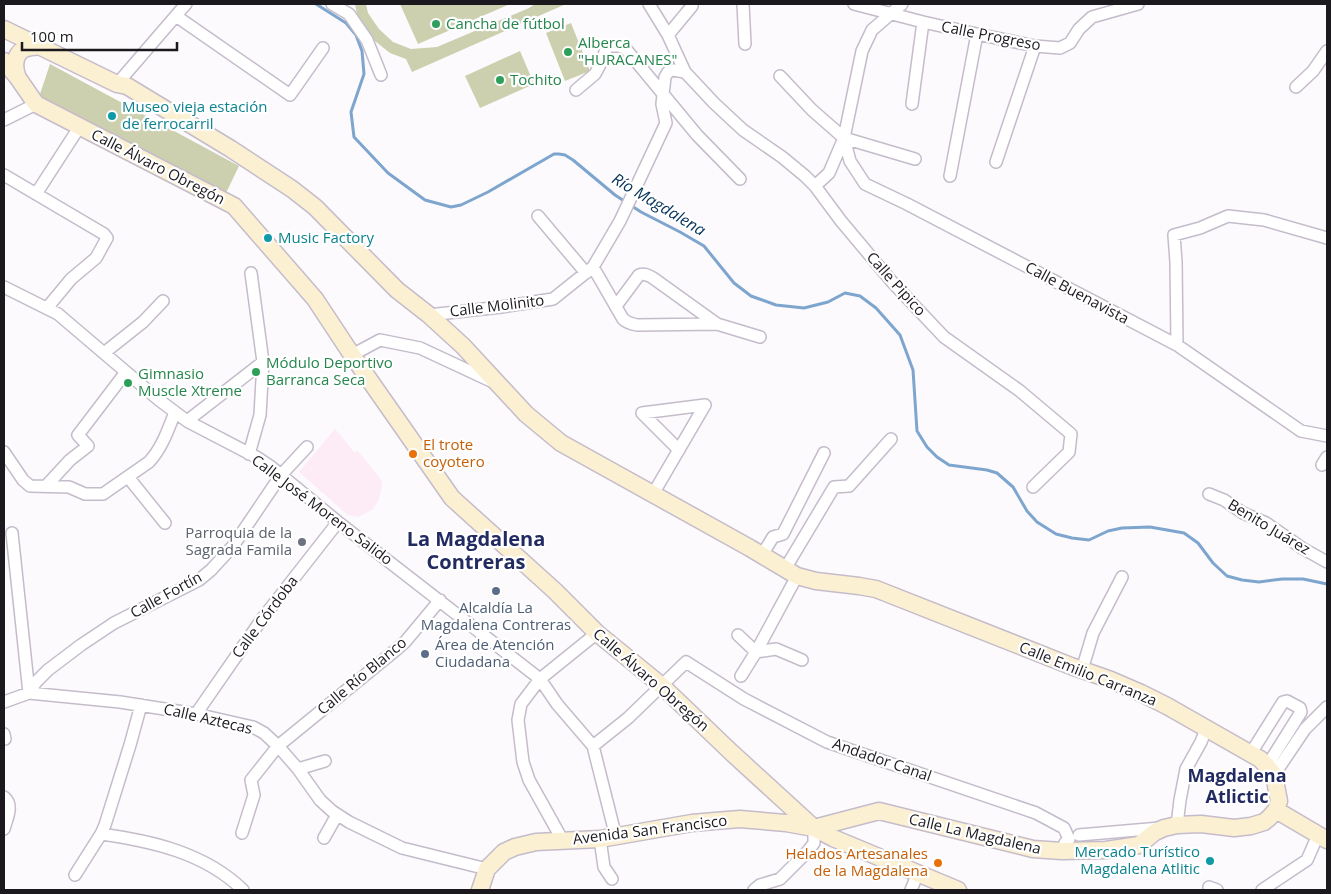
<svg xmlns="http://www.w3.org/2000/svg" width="1331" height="894" font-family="'Open Sans',sans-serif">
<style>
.commercial{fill:#fdebf5}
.green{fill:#ccd0ae}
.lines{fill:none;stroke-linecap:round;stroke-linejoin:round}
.stream{stroke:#7da5cd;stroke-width:3}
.street-casing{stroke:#c5bccb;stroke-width:14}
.secondary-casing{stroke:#c5bccb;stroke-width:19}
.street{stroke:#fff;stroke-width:11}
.secondary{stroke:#fcf0d2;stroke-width:16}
.leisure-dot{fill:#2e9e5b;stroke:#fff;stroke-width:2}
.culture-dot{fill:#0f9aa8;stroke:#fff;stroke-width:2}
.food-dot{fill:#e8710a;stroke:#fff;stroke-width:2}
.worship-dot{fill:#6b7280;stroke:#fff;stroke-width:2}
.service-dot{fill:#5c6f8a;stroke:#fff;stroke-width:2}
.labels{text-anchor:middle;stroke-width:4.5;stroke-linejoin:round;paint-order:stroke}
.leisure-label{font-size:15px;fill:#27864d;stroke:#fff;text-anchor:start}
.street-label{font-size:15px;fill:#1c191e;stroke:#fff}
.culture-label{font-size:15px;fill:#0d838f;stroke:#fff;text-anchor:start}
.food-label{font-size:15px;fill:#c56008;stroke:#fff;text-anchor:start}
.worship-label{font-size:15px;fill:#5b616d;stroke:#fff;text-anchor:end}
.service-label{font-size:15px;fill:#4e5e75;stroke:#fff}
.water-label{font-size:16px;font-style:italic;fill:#04335a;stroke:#fff}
.quarter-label{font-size:18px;font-weight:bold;fill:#222a62;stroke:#fff}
.district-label{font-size:20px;font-weight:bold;fill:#222a62;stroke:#fff}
</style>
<rect width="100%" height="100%" fill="#fcfafd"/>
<path class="commercial" d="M335,429L354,452L357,451L363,457L382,481V487L378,501L372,510L358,517L348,515L299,472Z"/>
<path class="green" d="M355,4H366L368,13L379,29L393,42L411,49L437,47L529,8L535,4H566L412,72L406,59L390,53L371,38L357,15Z
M400,4H510L418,44Z
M571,23L590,71L565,81L546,33Z
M520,51L534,84L480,108L465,76Z
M50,64L239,166L226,193L39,97Z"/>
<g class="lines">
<path class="stream" d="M316,4L346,23L356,35L362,51L364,74L351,112L354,137L388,173L425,200L451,207L461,205L488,192L554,154H559L565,155L573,160L615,195L641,212L680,232L704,246L734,283L751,296L776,305L804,308L828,302L845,293L860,296L876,308L900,335L913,370L917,431L927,447L937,457L949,465L987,470L997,473L1013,487L1027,511L1037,522L1056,534L1072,538L1089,540L1108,531L1122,528L1150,527L1184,533L1198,543L1213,563L1227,576L1242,580L1259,582L1282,579H1303L1327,584"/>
<defs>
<path id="street" d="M332,4L349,14L367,40L381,75
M649,4L668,35L685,72L714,103L743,130L782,157L805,176L815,186L841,221L893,283L944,337L1020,391L1071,434L1069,452L1033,487
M743,4L745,44
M854,4L923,22L977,34L1035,46L1060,48L1070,43L1079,29L1092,17L1138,4
M176,16L290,95L323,48
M668,35L692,6L691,4
M780,76L812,110L844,138L915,159
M117,84L186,4
M1296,87L1313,71L1327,51
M576,90L595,74L602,61L607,46H618L625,48L697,135L740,179
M912,104L923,22
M4,120L36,104
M844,138L850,161L865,184L907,204L1177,345L1301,431L1327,436
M996,162L1035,46
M4,175L104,234L107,238L96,258L71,279L47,308
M950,176L977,34
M815,186L829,173L844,138L862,51L872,30L902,4
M36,194L80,126
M538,216L586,273
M593,267L623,319C627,323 632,324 637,325L717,324L760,337
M4,287L58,314L159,400L187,421L258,458L270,466L338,522L540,679L557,704L593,746L616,837
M616,306L639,275C644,273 648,275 653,278L717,324
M429,315L501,307L553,299L593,267L620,221L666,123L662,104L665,77L668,72L673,70L685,72
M1177,345L1176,262L1174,235L1200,228L1228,216L1264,220L1327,238
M104,353L143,322L163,301
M352,355L380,340L420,348L493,382
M187,421L263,362
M679,450L642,413L705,405
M4,452L23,480L30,486L69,487L85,494H103L149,462C162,448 168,430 175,412
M249,454L260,415L263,362L251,273
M1322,465L1327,457
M128,477L165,523
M46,486L70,460L88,446L78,435L126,372
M653,494L705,405
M1209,494L1224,500L1243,513L1266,523L1302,548L1327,562
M12,533L29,693
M762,555L773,537L783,534L824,453
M785,569L834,487L849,486L891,439
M738,635L756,652L776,649L802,660
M1082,670L1093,633L1122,577
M741,676L756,652L797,576
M32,693V688L36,682L48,670L81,645L114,623L199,580L211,570L233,546L281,475L307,447
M4,702L29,693L120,702L196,714L253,727L264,733L278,746L298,769L320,800L332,811L349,822L402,848L487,869
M196,714L262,619L338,522
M4,734L5,739
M593,746L628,718L686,662L744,699L827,742L1036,813L1064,828L1069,839L1065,843L1062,851
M1251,753L1283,702L1287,701L1300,708L1301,712L1267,766
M298,769L325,761
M1274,775L1305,729L1327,707
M4,797C14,805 7,818 4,829
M1177,825L1180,800L1186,769L1201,742L1206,729
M242,833L254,795L251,780L278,746L397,649L405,642L440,600
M101,834C152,841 205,853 243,890
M1079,835L1160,828
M324,838L337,815
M600,839L604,867L612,879
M563,841L529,780L523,762L518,720L521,704L540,679L597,633
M75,875L101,834L105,825L130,745L141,705
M1209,887L1217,890
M754,890L760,885L780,879L808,851L814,843V828
M911,890L918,873
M1262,890L1307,860L1318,835"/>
<path id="secondary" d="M4,29L117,84L127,86L231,149L292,189L315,207L397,290L429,315L463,346L526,414L561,443L750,548L797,576L816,581L859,586L876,589L1071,666L1111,680L1141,693L1167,706L1260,759L1267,766L1274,775L1279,801L1276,810L1269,818L1264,822L1251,826L1234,828L1201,824L1177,825L1164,828L1155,832L1139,845L1106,850L1062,851L1033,849L879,811L814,828L786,823L740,819L715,821L692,823L600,839L536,842L515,847L504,852L487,869L480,890
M4,61L18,78L36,104L234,206L315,299L352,355L452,498L555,591L597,633L662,686L732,753L814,828L833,838L958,890
M18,78C14,69 13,55 24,49C28,47 35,47 40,46
M1276,810L1327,840"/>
</defs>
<use href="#street" class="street-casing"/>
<use href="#secondary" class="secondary-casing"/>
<use href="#street" class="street"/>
<use href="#secondary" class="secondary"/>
</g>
<g class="leisure-dot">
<circle cx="436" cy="24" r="5"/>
<circle cx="568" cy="52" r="5"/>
<circle cx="500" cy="80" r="5"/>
<circle cx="256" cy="372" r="5"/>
<circle cx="128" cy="383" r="5"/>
</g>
<g class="culture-dot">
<circle cx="112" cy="116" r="5"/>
<circle cx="268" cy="238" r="5"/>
<circle cx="1210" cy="861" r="5"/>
</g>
<g class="food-dot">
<circle cx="413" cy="454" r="5"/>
<circle cx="938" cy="863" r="5"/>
</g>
<circle class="worship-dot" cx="302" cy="542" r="5"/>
<g class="service-dot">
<circle cx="496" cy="591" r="5"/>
<circle cx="425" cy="654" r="5"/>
</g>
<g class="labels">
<g class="leisure-label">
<text x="446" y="29">Cancha de fútbol</text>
<text x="578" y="48">Alberca<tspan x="578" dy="17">"HURACANES"</tspan></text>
<text x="510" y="85">Tochito</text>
<text x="266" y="368">Módulo Deportivo<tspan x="266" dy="17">Barranca Seca</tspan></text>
<text x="138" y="379">Gimnasio<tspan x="138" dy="17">Muscle Xtreme</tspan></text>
</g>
<g class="street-label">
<text transform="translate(991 36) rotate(11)" y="5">Calle Progreso</text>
<text transform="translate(158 167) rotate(27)" y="5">Calle Álvaro Obregón</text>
<text transform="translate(896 284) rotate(48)" y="5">Calle Pipico</text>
<text transform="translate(1077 293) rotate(28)" y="5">Calle Buenavista</text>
<text transform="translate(497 306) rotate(-7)" y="5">Calle Molinito</text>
<text transform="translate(322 510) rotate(37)" y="5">Calle José Moreno Salido</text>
<text transform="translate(1269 527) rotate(31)" y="5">Benito Juárez</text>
<text transform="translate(166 595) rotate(-29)" y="5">Calle Fortín</text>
<text transform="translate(265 617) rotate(-53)" y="5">Calle Córdoba</text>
<text transform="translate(1088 674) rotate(22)" y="5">Calle Emilio Carranza</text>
<text transform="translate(362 676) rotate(-40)" y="5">Calle Río Blanco</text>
<text transform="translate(651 680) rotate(41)" y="5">Calle Álvaro Obregón</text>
<text transform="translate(208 719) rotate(13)" y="5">Calle Aztecas</text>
<text transform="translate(882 760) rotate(19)" y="5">Andador Canal</text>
<text transform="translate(650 830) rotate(-7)" y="5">Avenida San Francisco</text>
<text transform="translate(975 834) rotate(13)" y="5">Calle La Magdalena</text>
</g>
<g class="culture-label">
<text x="122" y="112">Museo vieja estación<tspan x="122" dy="17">de ferrocarril</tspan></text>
<text x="278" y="243">Music Factory</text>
<text x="1200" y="857" text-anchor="end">Mercado Turístico<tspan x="1200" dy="17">Magdalena Atlitic</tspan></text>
</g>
<g class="food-label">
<text x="423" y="450">El trote<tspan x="423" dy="17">coyotero</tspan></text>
<text x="928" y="859" text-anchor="end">Helados Artesanales<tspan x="928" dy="17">de la Magdalena</tspan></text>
</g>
<g class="worship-label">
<text x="292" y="538">Parroquia de la<tspan x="292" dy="17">Sagrada Famila</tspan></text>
</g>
<g class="service-label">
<text x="496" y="613">Alcaldía La<tspan x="496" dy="17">Magdalena Contreras</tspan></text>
<text x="435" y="650" text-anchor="start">Área de Atención<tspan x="435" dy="17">Ciudadana</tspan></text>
</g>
<g class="water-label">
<text transform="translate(659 204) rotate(31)" y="6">Río Magdalena</text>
</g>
<g class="quarter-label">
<text x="1237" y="782">Magdalena<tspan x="1237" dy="21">Atlictic</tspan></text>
</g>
<g class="district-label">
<text x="476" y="546">La Magdalena<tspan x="476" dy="23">Contreras</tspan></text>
</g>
</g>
<rect width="1331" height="894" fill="none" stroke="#1c191e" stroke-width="10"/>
<path d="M22 42v8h155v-8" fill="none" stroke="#1c191e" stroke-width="2.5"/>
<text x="30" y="42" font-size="15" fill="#1c191e" stroke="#ffffff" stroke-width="4" paint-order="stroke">100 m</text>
</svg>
